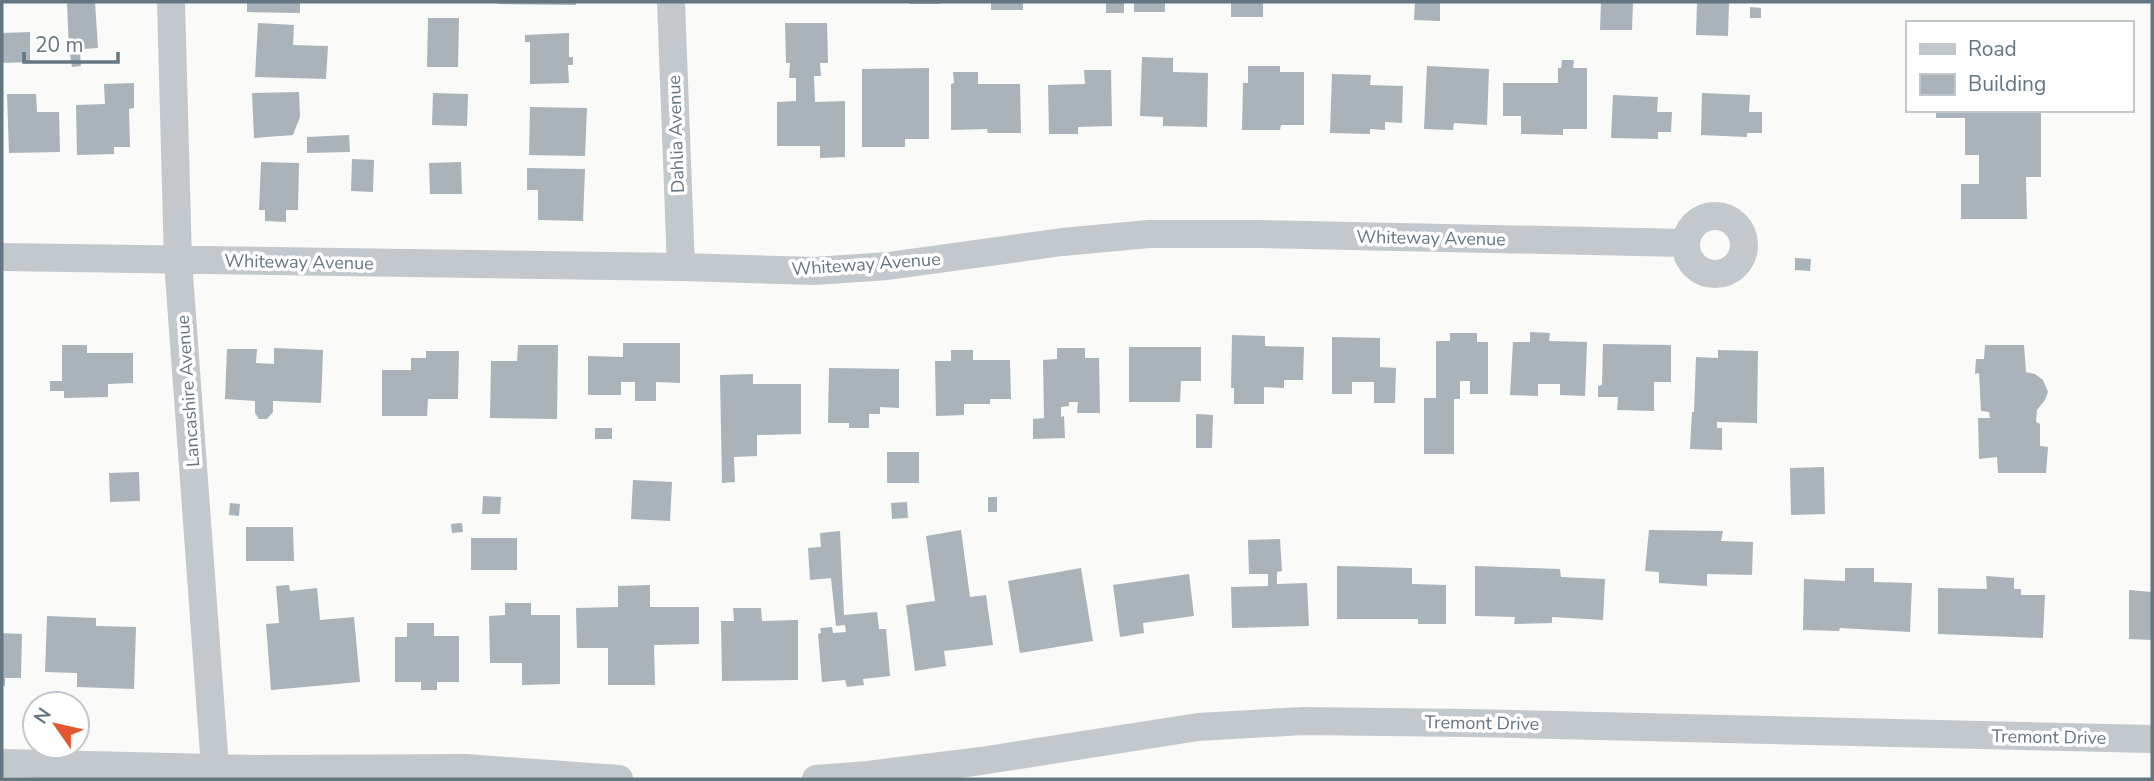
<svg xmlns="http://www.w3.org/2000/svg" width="2154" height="781" font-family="'Nunito Sans',sans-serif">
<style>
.building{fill:#aab3b9}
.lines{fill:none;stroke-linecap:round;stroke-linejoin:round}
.minor{stroke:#c3c8cc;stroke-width:28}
.labels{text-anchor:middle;stroke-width:7;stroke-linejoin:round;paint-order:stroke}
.street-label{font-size:18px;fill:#657683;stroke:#fff}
</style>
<rect width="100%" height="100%" fill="#fafaf8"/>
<path class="building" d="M92,2H95L98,48L69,50L67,3Z
M247,2H300V13L247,12Z
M498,2H576V5L498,4Z
M909,2H940V4H909Z
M991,2H1023V10H991Z
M1106,2H1124V13H1106Z
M1134,2H1165V12H1134Z
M1231,2H1263V17H1231Z
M1415,2H1440V21L1414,20Z
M1601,2H1633L1632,30H1600Z
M1697,2L1729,3L1728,36L1696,35Z
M1750,7L1761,8V18H1750Z
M428,18H459L458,67H427Z
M258,23L294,25L293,45L328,46L326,79L255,77Z
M785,23H827L828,63H820L821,76H814L815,102L845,101V157L820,158V146H777V102L796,101V78H789L790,63H786Z
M30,32V62L2,63V33Z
M569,33V57H573V65H568L569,83L530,84V42H525V35Z
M80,53L81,66L72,67L70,54Z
M1142,57L1173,58V72L1208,73L1207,127L1163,126V117L1140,116Z
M1562,60H1574L1573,68H1587V129H1563V135L1521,134V116H1503V83H1558V68H1561Z
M1248,66H1280V72H1304V125H1281L1280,130H1242L1243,83H1248Z
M1427,66L1489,69L1487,125L1454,123L1453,130L1424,129Z
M929,68V139H905V147H862V69Z
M1084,70H1111L1112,126L1078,127V134H1049L1048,85L1085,84Z
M953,72H978V84H1020L1021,133H988L987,129L951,130V84L954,83Z
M1332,74L1371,75L1370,85L1403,86L1402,123L1385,122V130L1370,129V134L1330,133Z
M134,83V108L129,109L130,147H114V154L77,155L76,105L105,104L104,84Z
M299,92L300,117L293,135L254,138L252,93Z
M433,93L468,94L467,126L432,125Z
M1702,93L1750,95L1749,112H1762V133H1747V137L1701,135Z
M7,94H36L37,112H59L60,152L9,153Z
M1613,95L1658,97L1657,112H1672L1671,132H1658V139L1611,138Z
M530,107L587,108L585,156L529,155Z
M1936,110H2041V177H2026L2027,219H1961V184H1979V155H1965V118H1936Z
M349,135L350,152L307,153V137Z
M352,159L374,160L373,192L351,191Z
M261,162L299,163L298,210H286V222L265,221V210H259Z
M461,162L462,194H430L429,163Z
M527,168L585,169L583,221L538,220V190H527Z
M1795,258L1811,259L1810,271L1795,270Z
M1530,332L1550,333L1549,341L1587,342L1585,396L1560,395V384H1538V396L1510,395L1513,342H1530Z
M1450,333H1477V342H1488V394H1470V381H1460V399H1454V454H1424V398H1436V341H1450Z
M1232,335L1265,336V346L1304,347L1303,380H1284V388L1264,387V404H1234V388H1231Z
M1332,337L1380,338V367L1396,368L1395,403H1374V382H1352V394H1332Z
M623,343H680V383L656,382V401H635V382H621V395H588V356L623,357Z
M1603,344L1671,345V382H1654V411L1617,410L1618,397H1598V386L1602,385Z
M62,345H87V353H133V383L108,384V397L64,398V391H50V381H62Z
M518,345H558L557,419L490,418L491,361H517Z
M1985,345H2024L2026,372L2035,374L2043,380L2048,392L2045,400L2037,410L2036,422L2040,424V446L2048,447L2046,473H1998L1997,457L1979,459L1978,418H1990L1989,412L1981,411L1979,373L1975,374L1976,359H1984Z
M1129,347H1201V381H1181L1180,402H1129Z
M274,348L323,350L321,403L273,401V412L267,419H259L255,413V401L225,399L227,349H257L256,363L274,364Z
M1057,348H1085V358H1099L1100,413H1077L1078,402H1069V406L1061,407V417L1064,416L1065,438L1033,439V419L1044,418L1043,360L1057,359Z
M951,350H973V360H1010L1011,399H990V404H964V415L936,416L935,361H951Z
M1718,350L1758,351L1757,423L1717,422V428H1722V450L1690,449L1692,412H1694L1696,357L1718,358Z
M426,351H459L458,399H428L427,416H382V370H411V358H426Z
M829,368L899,369V408L880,407V414H869V428H849V423H828Z
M753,374V384H801V434L757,435V456L734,457L735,482L722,483L720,375Z
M1196,414L1213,415L1212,448H1196Z
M595,428H612V439H595Z
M887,452H919V483H887Z
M1824,467L1825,514L1791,515L1790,468Z
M139,472L140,501L110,502L109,473Z
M633,480L672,482L670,521L631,519Z
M483,496L501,497L500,514H482Z
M988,497H997V512H988Z
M907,502L908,518L892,519L891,503Z
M230,503L240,504L239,516L229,515Z
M462,523L463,532L452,533L451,524Z
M246,527H293L294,561H246Z
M961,530L970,597L986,595L993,645L944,651L946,666L915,671L906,605L935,601L926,536Z
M1649,530L1723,531L1721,541L1753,542L1752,575L1707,574V586L1659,583V572L1645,571Z
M840,531L844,615L877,612L879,629H886L890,676L863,679L864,685L847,687L845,680L822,682L818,634L821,633L820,628L832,627L833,633L846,632L845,625L836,626L831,578L810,580L808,548L821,547L820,533Z
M471,538H517V570H471Z
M1280,539L1282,571L1277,572V584L1307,583L1309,626L1232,628L1231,587L1268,586V574H1249L1248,540Z
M1337,566L1412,568V584L1446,585V624H1418V619H1337Z
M1475,566L1560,569L1561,577L1605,579L1603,620L1552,617V623L1514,624L1515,617L1475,616Z
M1081,568L1093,641L1020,653L1008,581Z
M1845,568H1874V582L1912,583L1910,632L1840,628L1839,631L1803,630L1804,579L1845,581Z
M1189,574L1194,616L1143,623L1144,633L1120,637L1113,585Z
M1986,576L2014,578V589H2021V595H2045L2043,638L1938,634V588L1987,589Z
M289,585L290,591L317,588L320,620L354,617L360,682L271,690L266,624L279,623L276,586Z
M650,585V607H699V644L654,645L655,685H608V648H577L576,608L618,607V586Z
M2129,590L2152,592V640L2129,639Z
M505,603H531V615H560V684L522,685V663H490L489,616L505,615Z
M733,608H761L762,621L798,620V680L722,681L721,621H734Z
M47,616L96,618V626L136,627L134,689L77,687V673L45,672Z
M407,623H434V636H459V682H437V690H421V682H395V637H407Z
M2,633L22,634L21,678H5V686H2Z"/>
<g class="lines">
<path class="minor" d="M171,2L178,261L215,768L213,779
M671,2L681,267
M1686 245a29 29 0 1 1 58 0a29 29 0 1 1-58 0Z
M2,257L681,267L814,271L888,266L1062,242L1149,234H1256L1686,243
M2,763L257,769L466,768L619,779
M816,779L868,775L981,761L1198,727L1303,721L1469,723L2152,739"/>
</g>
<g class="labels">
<g class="street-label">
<text transform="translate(676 134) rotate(-92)" y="6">Dahlia Avenue</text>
<text transform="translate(1431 238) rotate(1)" y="6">Whiteway Avenue</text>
<text transform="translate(299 262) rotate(1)" y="6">Whiteway Avenue</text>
<text transform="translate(866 264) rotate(-4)" y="6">Whiteway Avenue</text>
<text transform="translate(188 391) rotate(-94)" y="6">Lancashire Avenue</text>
<text transform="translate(1482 723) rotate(1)" y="6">Tremont Drive</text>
<text transform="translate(2049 737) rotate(1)" y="6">Tremont Drive</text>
</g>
</g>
<rect width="2154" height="781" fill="none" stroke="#657683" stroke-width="7"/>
<rect x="1906" y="21" width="228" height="91" fill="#ffffff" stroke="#c1c8cd" stroke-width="2"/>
<rect x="1920" y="44" width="35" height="10" fill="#c3c8cc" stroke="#c1c8cd" stroke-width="2"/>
<text x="1968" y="56" font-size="21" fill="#657683">Road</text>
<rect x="1920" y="74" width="35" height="21" fill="#aab3b9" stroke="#c1c8cd" stroke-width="2"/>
<text x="1968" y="91" font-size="21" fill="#657683">Building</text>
<g transform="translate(56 725) rotate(304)"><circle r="33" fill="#ffffff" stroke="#c1c8cd" stroke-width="2"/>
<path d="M0-5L12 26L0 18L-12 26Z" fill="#e4572e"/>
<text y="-10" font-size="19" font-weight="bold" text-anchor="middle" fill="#657683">N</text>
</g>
<path d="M24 52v10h94v-10" fill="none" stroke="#657683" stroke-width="3.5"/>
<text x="35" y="52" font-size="21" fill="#657683" stroke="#ffffff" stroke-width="5" paint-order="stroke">20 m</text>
</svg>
